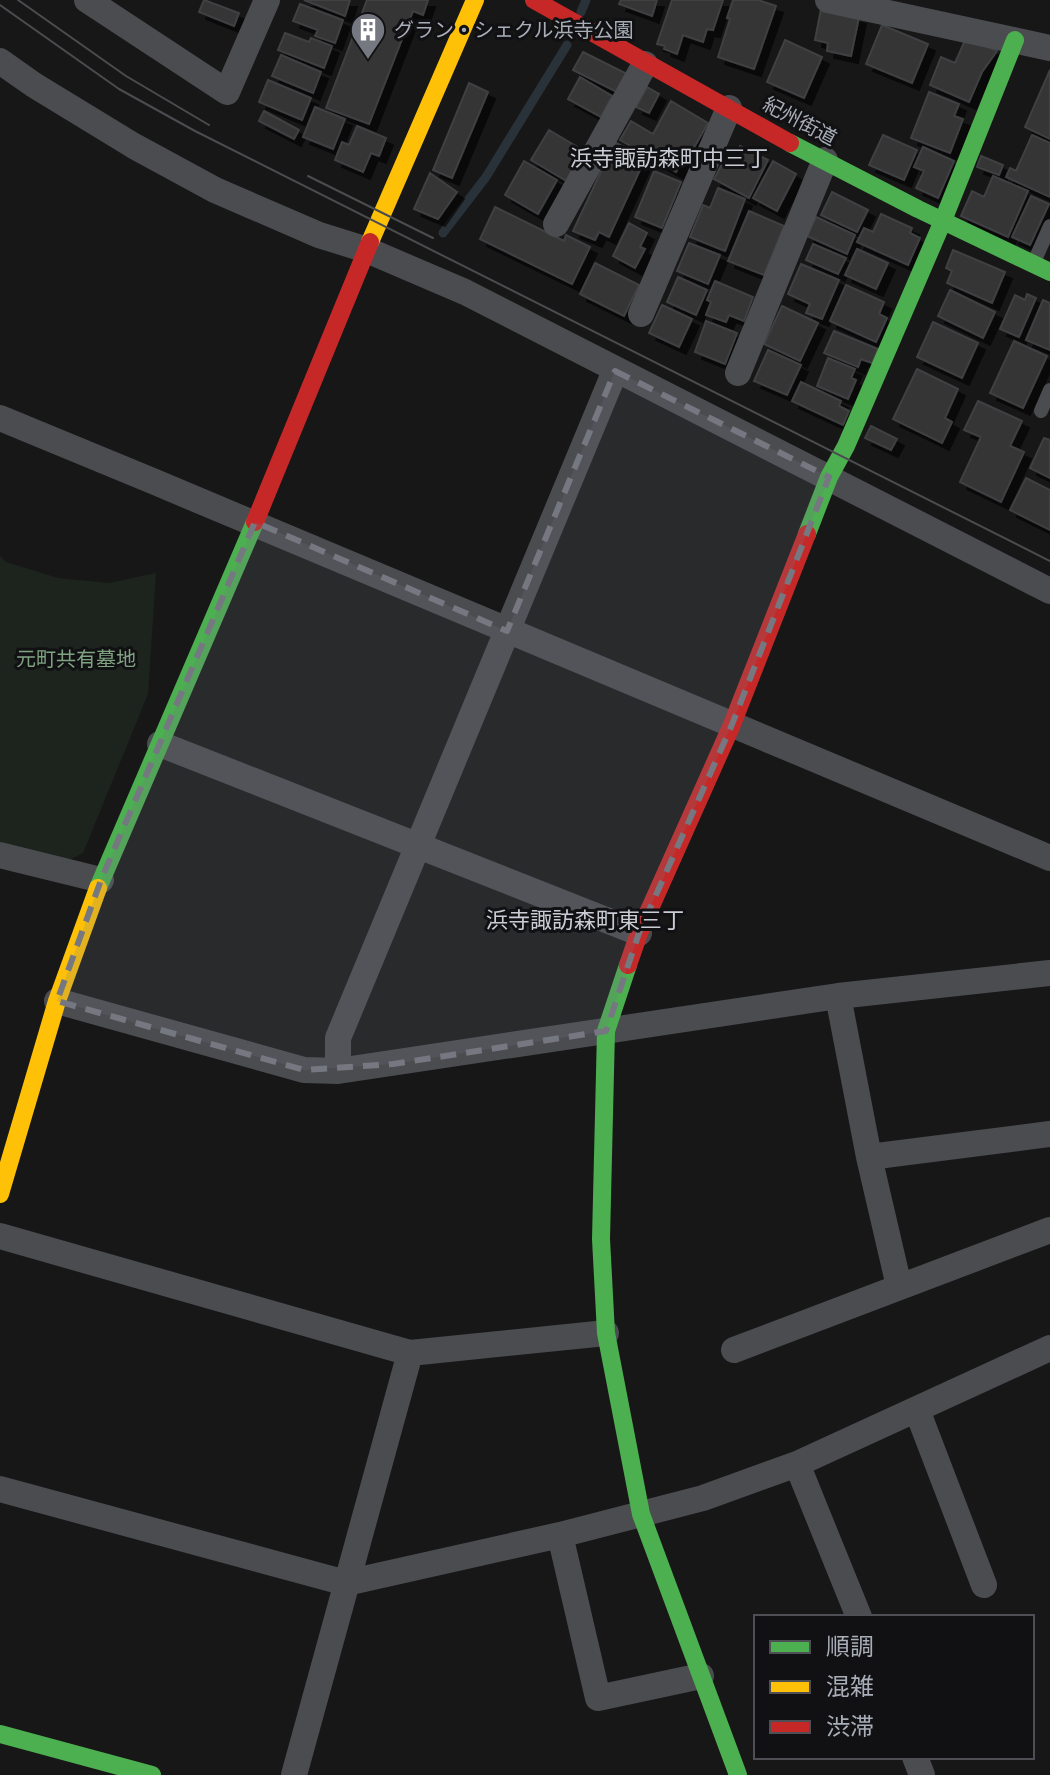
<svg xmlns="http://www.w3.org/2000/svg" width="1050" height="1775" font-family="'Nunito Sans','Noto Sans JP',sans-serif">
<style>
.green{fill:#1d241e}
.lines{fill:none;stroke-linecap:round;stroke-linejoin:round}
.stream{stroke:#2a3239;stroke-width:9}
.building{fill:#353536;stroke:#3f4043;stroke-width:2;filter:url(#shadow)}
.lane{stroke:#4b4c50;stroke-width:14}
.street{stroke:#4b4c50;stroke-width:26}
.fast{stroke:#4caf50;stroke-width:18}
.slow{stroke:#ffc107;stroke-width:18}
.jam{stroke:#c62828;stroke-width:18}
.tram{stroke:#4b4c4f;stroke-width:2}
.marked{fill:#757880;fill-opacity:0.2;stroke:#757880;stroke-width:6;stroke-dasharray:16 10;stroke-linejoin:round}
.labels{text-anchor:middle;stroke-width:6;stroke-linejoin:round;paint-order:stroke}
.poi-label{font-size:20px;fill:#a8adb8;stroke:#111113;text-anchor:start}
.street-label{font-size:20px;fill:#a8adb8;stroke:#111113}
.park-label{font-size:20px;fill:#7fa381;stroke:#111113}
.neighbourhood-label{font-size:22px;fill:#c9ccd4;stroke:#111113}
</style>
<defs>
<filter id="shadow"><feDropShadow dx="7" dy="7" stdDeviation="0" flood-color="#0009"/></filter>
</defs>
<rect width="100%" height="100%" fill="#171717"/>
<path class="green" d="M0,556L6,562L58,578L109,583L156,573L148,694L83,853L67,861L0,843Z"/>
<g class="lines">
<path class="stream" d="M581,12L586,0
M443,233L486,177L567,45"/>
</g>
<path class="building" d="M204,0L239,13L234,26L199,12Z
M304,0H350L345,16Z
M367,0H428L423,15L413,11L369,124L326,108Z
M621,0H657L652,16L619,4Z
M672,0H723L713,30L707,29L703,42L683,35L677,54L664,49L665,46L657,44Z
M733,0H758L776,6L754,69L718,57L730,19L727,18Z
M300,4L343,20L335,43L315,36L318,30L293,21Z
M821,9L859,17L851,56L827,51L828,43L815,40Z
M882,25L928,44L912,83L866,64Z
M285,33L309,42L311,38L332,46L324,68L278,50Z
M966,38L997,51L982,72L969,102L930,85L941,57L955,63Z
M785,40L822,57L804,98L767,82Z
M583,52L631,76L621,94L573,70Z
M281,55L321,72L313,93L272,76Z
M1050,70V139L1025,127Z
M580,77L612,96L601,117L568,99Z
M268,80L311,98L302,120L259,102Z
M469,83L488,92L452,178L433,170Z
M647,87L659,94L649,113L636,107Z
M929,92L959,104L954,116L963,119L950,153L911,138Z
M671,101L708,123L692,151L688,150L676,172L620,140L631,121L653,134Z
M315,107L345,119L333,149L303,137Z
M264,111L299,130L294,139L259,121Z
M357,126L386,138L379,156L371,153L363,172L335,160L342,142L349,145Z
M549,130L586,152L568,182L531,160Z
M883,135L917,150L904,180L869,165Z
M1032,135L1050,143V197L1006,177L1010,168L1016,171Z
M615,142L645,159L609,237L599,232L595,240L573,231Z
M740,146L768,160L749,198L714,179L722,164L728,168Z
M923,147L954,161L938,198L916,188L924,171L914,167Z
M981,156L1003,165L999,175L977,167Z
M524,161L557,180L538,214L505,195Z
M773,161L796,174L777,211L753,198Z
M654,171L681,182L662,228L635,217Z
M430,173L457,192L438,219L414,209Z
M993,176L1028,191L1008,237L961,216L972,191L984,197Z
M718,188L745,199L725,251L690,237L703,205L710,208Z
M832,192L868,210L857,232L821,215Z
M1031,196L1049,204L1030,245L1012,237Z
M495,207L564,241L566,235L590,247L572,284L480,239Z
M749,211L784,226L764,275L728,261Z
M881,214L912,228L910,233L920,238L908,265L857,242L864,228L873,232Z
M816,217L855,235L847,254L807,236Z
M629,223L647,233L640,247L645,249L635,268L613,256Z
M689,243L720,255L708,284L677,271Z
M813,244L846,258L838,274L806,260Z
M857,249L888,263L876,289L845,275Z
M953,250L1005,272L992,303L947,283L952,271L946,268Z
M595,263L639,285L624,316L580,294Z
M801,264L839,280L822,319L806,313L810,304L788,294Z
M678,277L707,290L696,315L667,302Z
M715,281L753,297L744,321L729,315L726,322L706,315L711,302L707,300Z
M846,285L884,302L879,314L887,318L876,342L830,321Z
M950,290L995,312L983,338L938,316Z
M1027,294L1036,298L1019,337L1000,329L1015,295L1025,300Z
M1043,300L1050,303V350L1026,340Z
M662,305L692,319L679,347L649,333Z
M782,306L818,323L800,361L764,344Z
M706,321L737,333L725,364L695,352Z
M933,322L978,343L962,378L917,357Z
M834,331L878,349L872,363L861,359L858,367L824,353Z
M1014,341L1047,356L1023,408L990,393Z
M768,350L801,365L787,395L754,381Z
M828,358L855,369L851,378L856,380L848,399L817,386Z
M917,369L958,389L945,418L952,422L942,443L893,419Z
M801,382L841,401L839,406L849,411L843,425L792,401Z
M978,401L1022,421L1010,446L1024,452L1001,502L960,482L981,437L964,430Z
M871,426L897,439L891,450L865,438Z
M1044,438L1050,440V478L1030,468Z
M1026,478L1050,490V530L1010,510Z"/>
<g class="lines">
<path class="lane" d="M1034,262L1050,226
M1041,411L1050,390"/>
<path class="street" d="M87,0L227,92L267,0
M828,0L1050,48
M0,61L34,85L134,146L215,190L319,235L367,250L465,292L1050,591
M556,224L645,64
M641,314L729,108
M738,373L825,160
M0,418C351,562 699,713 1050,858
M160,744L639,933
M0,855L101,880
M838,996L869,1157L1050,1134
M57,1001L304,1070L338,1071L838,996L1050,973
M338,1071V1038L615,371
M869,1157L899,1286
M0,1236L410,1353L606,1333
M734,1350L1050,1230
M917,1410L984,1585
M797,1464L859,1617
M0,1489L346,1583L560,1535L703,1498L797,1464L1050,1348
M560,1535L598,1698L701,1676
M915,1757L922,1775
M294,1775L410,1353"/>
<path class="fast" d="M790,143L918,209L1050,272
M807,534L829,477L846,446L942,223L1015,40
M98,888L255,522
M628,965L606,1031L601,1239L606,1333L641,1514L738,1775
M0,1734L152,1775"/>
<path class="slow" d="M370,242L475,0
M0,1194L57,1001L98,888"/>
<path class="jam" d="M534,0L790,143
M255,522L370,242
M628,965L639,933L731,727L807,534"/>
<path class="tram" d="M18,0L126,76L209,125
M0,5L119,89L195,131L1050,561
M308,176L433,238"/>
</g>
<path class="marked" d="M615,371L829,477L731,727L639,933L606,1031L393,1064L304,1070L57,1001L101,880L255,522L507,631Z"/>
<defs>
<symbol id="building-pin" viewBox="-11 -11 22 30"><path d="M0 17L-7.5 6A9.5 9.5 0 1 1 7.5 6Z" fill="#757880" stroke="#111113"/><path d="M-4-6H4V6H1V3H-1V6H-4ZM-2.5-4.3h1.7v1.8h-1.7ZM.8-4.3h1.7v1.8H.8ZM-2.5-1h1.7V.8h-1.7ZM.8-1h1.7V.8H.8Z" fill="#fff"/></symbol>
</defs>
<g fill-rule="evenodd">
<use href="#building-pin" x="348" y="10" width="40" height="54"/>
</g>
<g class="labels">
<g class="poi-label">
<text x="394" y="37">グラン・シェクル浜寺公園</text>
</g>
<g class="street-label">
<text transform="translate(800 121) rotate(28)" y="7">紀州街道</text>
</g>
<g class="park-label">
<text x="76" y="666">元町共有墓地</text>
</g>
<g class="neighbourhood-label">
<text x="669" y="166">浜寺諏訪森町中三丁</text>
<text x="585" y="928">浜寺諏訪森町東三丁</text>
</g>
</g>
<rect x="754" y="1615" width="280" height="144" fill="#111113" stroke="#4d4f55" stroke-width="2"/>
<rect x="770" y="1641" width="40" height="12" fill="#4caf50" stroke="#4d4f55" stroke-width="2"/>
<text x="826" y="1655" font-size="24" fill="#a8adb8">順調</text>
<rect x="770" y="1681" width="40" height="12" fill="#ffc107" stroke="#4d4f55" stroke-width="2"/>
<text x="826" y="1695" font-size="24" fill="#a8adb8">混雑</text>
<rect x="770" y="1721" width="40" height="12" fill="#c62828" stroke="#4d4f55" stroke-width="2"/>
<text x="826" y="1735" font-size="24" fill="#a8adb8">渋滞</text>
</svg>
